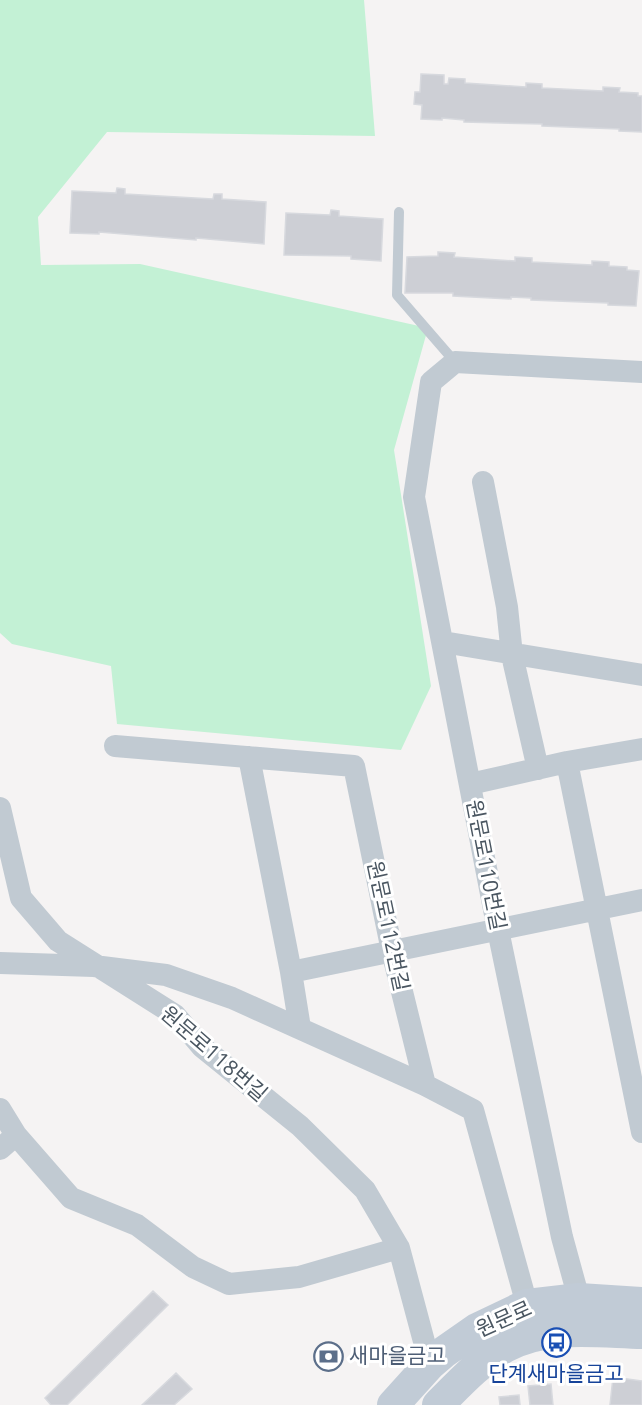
<svg xmlns="http://www.w3.org/2000/svg" width="642" height="1405" font-family="'Open Sans','Noto Sans KR',sans-serif">
<style>
.green{fill:#c3f1d5}
.building{fill:#cdcfd5;stroke:#d7d9de;stroke-width:1.5}
.lines{fill:none;stroke-linecap:round;stroke-linejoin:round}
.lane{stroke:#c1cad2;stroke-width:10}
.street{stroke:#c1cad2;stroke-width:22}
.secondary{stroke:#c1cbd6;stroke-width:32}
.labels{text-anchor:middle;stroke-width:6;stroke-linejoin:round;paint-order:stroke}
.street-label{font-size:21px;fill:#4a5661;stroke:#fff}
.service-label{font-size:21px;fill:#4e5e75;stroke:#fff;text-anchor:start}
.transit-label{font-size:21px;fill:#164399;stroke:#fff}
</style>
<rect width="100%" height="100%" fill="#f5f3f3"/>
<path class="green" d="M0,0H364L375,136L107,132L38,217L41,265L140,264L428,328L394,450L431,686L401,750L117,724L111,666L12,644L0,633Z"/>
<path class="building" d="M421,74L444,75V84H448L449,78L465,79V83L526,87V83L542,84V88L603,91V87L620,88L619,92L638,93V96H642V132L619,131V129L542,126V124L464,122V120L442,118V120L421,119L422,105L414,104L415,92H420Z
M117,188L125,189V194L213,199L214,194H222V199L266,202L264,244L196,238V240L99,232V234L70,233L72,191L116,193Z
M331,210L339,211V216L383,219L381,261L351,259V256L284,255L286,213L330,215Z
M438,252L455,253L454,257L515,261V257L532,258V262L592,265V261L609,262V266L627,267V270L639,271L636,306L608,305V303L531,300V298L511,297V299L453,296V293H405L407,257L438,256Z
M153,1291L168,1305L67,1405H51L45,1398Z
M176,1373L192,1389L174,1405H142Z
M613,1377L642,1381V1405H610Z
M551,1384L553,1405H530L528,1386Z
M519,1395L520,1405H500L499,1397Z"/>
<g class="lines">
<path class="lane" d="M399,212L397,295L455,362"/>
<path class="street" d="M483,482L507,607L512,655L538,769
M443,642L642,675
M115,746L354,766L392,951L425,1085
M249,757L291,972L300,1028
M567,762L642,1132
M470,784L567,762L642,749
M0,808L21,898L58,941L175,1015L202,1047L300,1126L365,1190L399,1248L430,1364
M0,963L94,966L166,975L232,998L425,1085L473,1110L527,1305
M291,972L642,900
M0,1109L16,1135L71,1198L137,1225L193,1267L229,1284L299,1277L399,1248
M0,1149L16,1135
M579,1299L562,1237L498,930L414,497L431,382L455,362L642,372"/>
<path class="secondary" d="M393,1405L430,1364L444,1352L477,1329L527,1305L579,1299L642,1303
M438,1405C459,1384 479,1362 505,1347C546,1324 597,1332 642,1333"/>
</g>
<defs>
<symbol id="bus-ring" viewBox="-11 -11 22 22"><circle r="9.5" fill="#fff" stroke="#1a4fb4" stroke-width="1.5"/><path d="M-5-6H5V4H4V6H2V4H-2V6H-4V4H-5ZM-3.5-4V0h7V-4ZM-3.5 1.2v1.5H-2V1.2ZM2 1.2v1.5H3.5V1.2Z" fill="#1a4fb4"/></symbol>
<symbol id="bank-ring" viewBox="-11 -11 22 22"><circle r="9.5" fill="#fff" stroke="#5c6f8a" stroke-width="1.5"/><path d="M-6-4H6V4H-6ZM0-2.3a2.3 2.3 0 1 0 0 4.6a2.3 2.3 0 1 0 0-4.6Z" fill="#5c6f8a"/></symbol>
</defs>
<g fill-rule="evenodd">
<use href="#bus-ring" x="540" y="1326" width="33" height="33"/>
<use href="#bank-ring" x="312" y="1340" width="33" height="33"/>
</g>
<g class="labels">
<g class="street-label">
<text transform="translate(486 865) rotate(79)" y="7">원문로110번길</text>
<text transform="translate(388 926) rotate(78)" y="7">원문로112번길</text>
<text transform="translate(214 1054) rotate(41)" y="7">원문로118번길</text>
<text transform="translate(504 1319) rotate(-24)" y="7">원문로</text>
</g>
<g class="service-label">
<text x="349" y="1363">새마을금고</text>
</g>
<g class="transit-label">
<text x="556" y="1381">단계새마을금고</text>
</g>
</g>
</svg>
